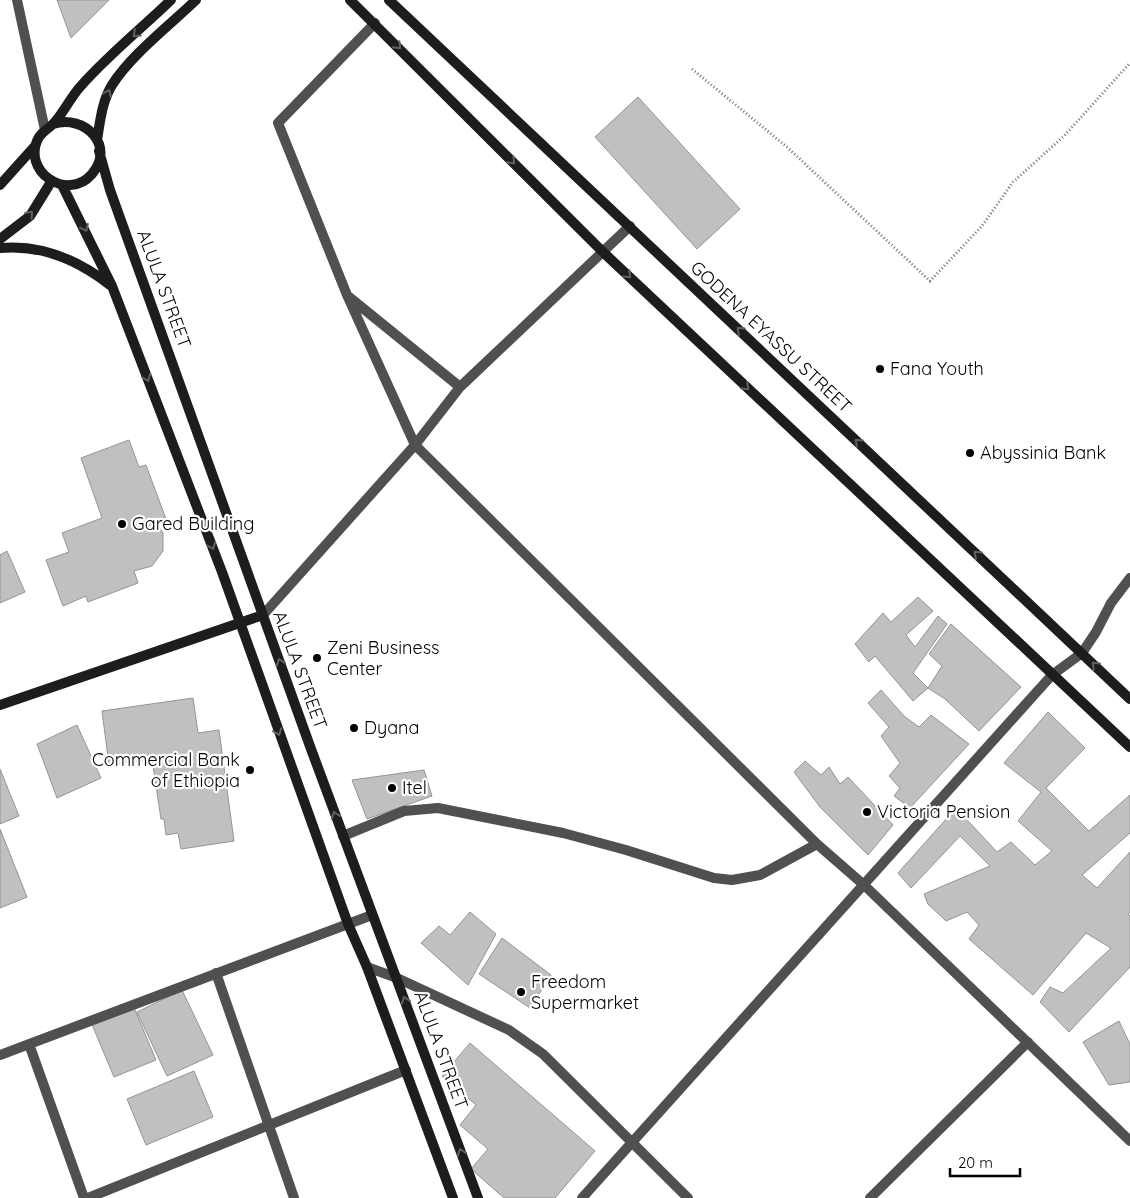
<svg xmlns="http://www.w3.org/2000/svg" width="1130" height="1198" font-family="Quicksand,sans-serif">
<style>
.building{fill:#c0c0c0;stroke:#949494}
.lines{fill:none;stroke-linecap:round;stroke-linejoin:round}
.path{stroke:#727272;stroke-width:3;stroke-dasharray:1 2.5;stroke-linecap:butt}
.street{stroke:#505050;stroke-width:10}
.secondary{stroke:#1d1d1d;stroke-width:10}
.oneway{stroke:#616161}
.poi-dot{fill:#000;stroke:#fff;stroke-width:2}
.labels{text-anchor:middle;stroke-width:4.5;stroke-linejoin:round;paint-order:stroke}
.street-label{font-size:18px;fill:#000;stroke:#fff}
.poi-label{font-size:18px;fill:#000;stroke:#fff;text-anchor:start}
</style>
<rect width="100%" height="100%" fill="#fff"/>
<path class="building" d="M57,0H109L71,38Z
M638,97L740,209L697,249L595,137Z
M129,440L139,467L146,465L166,519L156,522L163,533V551L152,566L134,571L138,583L88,602L86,596L63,606L46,560L69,552L62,533L102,518L81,458Z
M7,551L25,592L0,603V555Z
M918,597L933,611L906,635L915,647L938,616L947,624L913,673L928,688L913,701L875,656L869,662L855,644L883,613L891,622Z
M951,624L1021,687L979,731L945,699L928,688L942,666L929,654Z
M881,690L904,716L919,727L931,715L969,744L910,808L894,796L900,788L889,776L900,763L881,736L889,727L868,703Z
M193,698L198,733L219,730L234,841L181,849L178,833L166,835L164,819H161L152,759L109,765L102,711Z
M1048,712L1085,748L1046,788L1089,831L1130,795V833L1082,875L1097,888L1130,852V912L1128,914L1130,916V967L1069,1032L1040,1002L1050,987L1063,993L1111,948L1086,933L1033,995L969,939L979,925L967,912L946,921L928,904L924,894L990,866L960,836L911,888L898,873L956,808L997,852L1011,842L1035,865L1052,851L1018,821L1041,792L1004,763Z
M77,725L101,778L57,798L37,744Z
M805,761L821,775L829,767L840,784L848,777L893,825L868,855L820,807L794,772Z
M0,769L19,816L0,824Z
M424,770L432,796L367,819L352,780Z
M0,829L27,897L0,908Z
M470,912L496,934L468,985L421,943L439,926L450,935Z
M502,938L551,975L530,1008L479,974Z
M182,990L213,1055L167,1076L137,1012Z
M133,1005L156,1060L114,1077L91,1022Z
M1119,1021L1130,1044V1082L1109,1085L1083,1042Z
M470,1043L595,1151L555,1198H504L471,1169L488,1149L460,1125L476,1105L442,1076Z
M194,1071L213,1117L146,1145L127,1099Z"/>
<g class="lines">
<path class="path" d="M692,69L787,147L930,281L982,226L1013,182L1064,136L1130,63"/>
<path class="street" d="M17,0L45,130
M375,23L278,123L347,295L415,445L817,844L864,885L1130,1141
M349,297L460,387
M263,615L415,445L460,387L630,226
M343,836L404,811L438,808L563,833L626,850L714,878L732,880L760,875L817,844
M367,967L397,978L509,1030L543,1054L688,1198
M216,973L294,1198
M29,1044L84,1198
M0,1055L372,915
M88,1198L406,1070
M582,1198L1052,675L1082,653L1096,632L1111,603L1130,578
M870,1198L1028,1042"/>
<path class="secondary" d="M350,0L604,253L1130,747
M389,0L1130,699
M53,124C85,114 116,146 92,174C67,203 20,170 39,137C43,131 48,129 53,124C63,114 70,98 80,87C107,56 141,29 171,0
M97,140C100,122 102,101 112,85C131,55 170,25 196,0
M99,151L110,190L311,749L478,1198
M0,185L35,146
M62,185L112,286L222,572L348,924L367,967L453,1198
M0,239L30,216L51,182
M0,248C41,244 78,260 110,285
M0,705L263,615"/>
</g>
<defs><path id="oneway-chevron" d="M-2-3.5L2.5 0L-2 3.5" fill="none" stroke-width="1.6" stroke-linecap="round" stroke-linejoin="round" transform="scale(1.25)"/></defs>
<g class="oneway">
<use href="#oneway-chevron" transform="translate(136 34) rotate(137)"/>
<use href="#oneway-chevron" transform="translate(398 46) rotate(45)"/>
<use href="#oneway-chevron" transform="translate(108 93) rotate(-65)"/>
<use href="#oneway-chevron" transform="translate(512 161) rotate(45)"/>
<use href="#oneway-chevron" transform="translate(30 214) rotate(-49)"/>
<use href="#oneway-chevron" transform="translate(85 228) rotate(65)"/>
<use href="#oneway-chevron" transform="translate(628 275) rotate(43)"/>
<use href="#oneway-chevron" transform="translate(740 330) rotate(-137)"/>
<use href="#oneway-chevron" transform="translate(147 378) rotate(69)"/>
<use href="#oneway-chevron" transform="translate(746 387) rotate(43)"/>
<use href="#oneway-chevron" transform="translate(858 442) rotate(-137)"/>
<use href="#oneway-chevron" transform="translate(212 546) rotate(69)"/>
<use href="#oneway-chevron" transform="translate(977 554) rotate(-137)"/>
<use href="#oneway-chevron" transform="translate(280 662) rotate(-110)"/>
<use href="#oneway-chevron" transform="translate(1095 665) rotate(-136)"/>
<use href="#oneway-chevron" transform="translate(278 732) rotate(70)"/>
<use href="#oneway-chevron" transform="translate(335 815) rotate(-110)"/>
<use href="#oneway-chevron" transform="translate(405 1000) rotate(-110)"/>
<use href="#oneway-chevron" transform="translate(461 1152) rotate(-110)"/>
</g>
<g class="poi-dot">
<circle cx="880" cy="369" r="5"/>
<circle cx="970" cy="453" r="5"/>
<circle cx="122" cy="524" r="5"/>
<circle cx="317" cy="658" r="5"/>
<circle cx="354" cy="728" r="5"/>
<circle cx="250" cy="770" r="5"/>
<circle cx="392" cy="788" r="5"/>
<circle cx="867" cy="812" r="5"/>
<circle cx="521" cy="992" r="5"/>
</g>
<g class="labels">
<g class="street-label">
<text transform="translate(164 289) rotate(70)" y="6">ALULA STREET</text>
<text transform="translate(771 337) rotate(43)" y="6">GODENA EYASSU STREET</text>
<text transform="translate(300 670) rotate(70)" y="6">ALULA STREET</text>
<text transform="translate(441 1050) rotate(70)" y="6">ALULA STREET</text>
</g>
<g class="poi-label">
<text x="890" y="375">Fana Youth</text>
<text x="980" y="459">Abyssinia Bank</text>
<text x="132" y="530">Gared Building</text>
<text x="327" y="654">Zeni Business<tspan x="327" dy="21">Center</tspan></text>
<text x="364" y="734">Dyana</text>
<text x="240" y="766" text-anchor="end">Commercial Bank<tspan x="240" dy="21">of Ethiopia</tspan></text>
<text x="402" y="794">Itel</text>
<text x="877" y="818">Victoria Pension</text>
<text x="531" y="988">Freedom<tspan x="531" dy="21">Supermarket</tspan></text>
</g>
</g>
<path d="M950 1168v8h70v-8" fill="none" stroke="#000000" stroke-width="2.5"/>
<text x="958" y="1168" font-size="15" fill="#000000" stroke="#ffffff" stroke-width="4" paint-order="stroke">20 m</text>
</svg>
